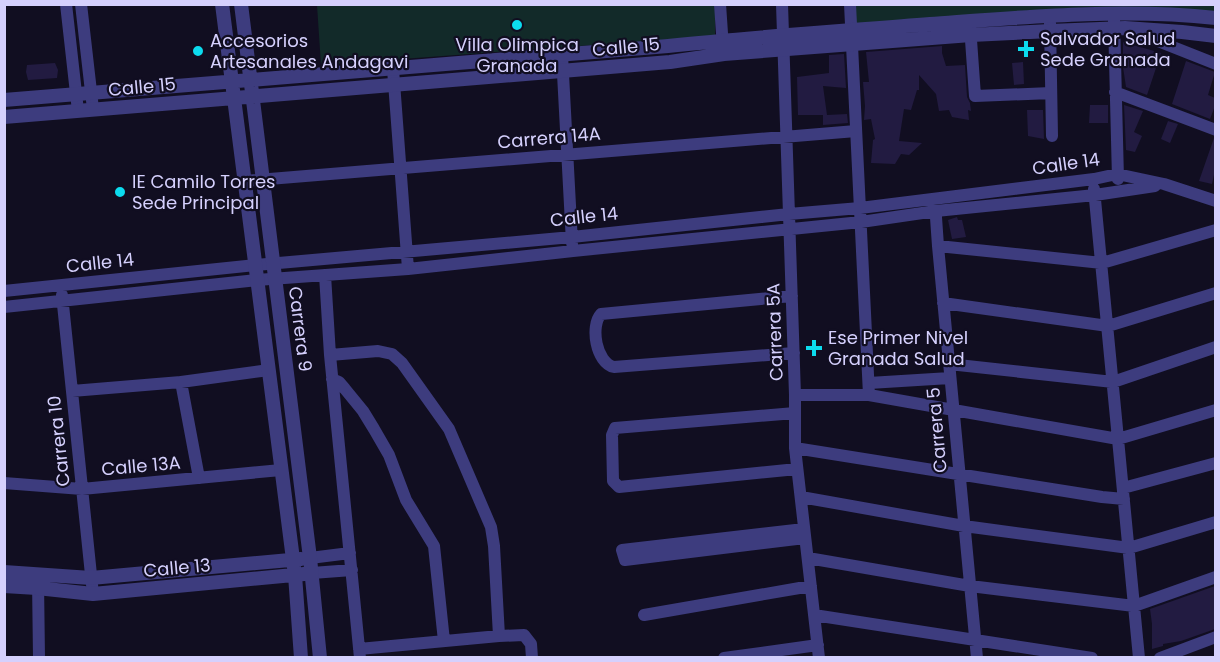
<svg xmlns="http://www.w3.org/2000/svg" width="1220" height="662" font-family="Poppins,sans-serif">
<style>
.green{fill:#122a29}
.building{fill:#221b41}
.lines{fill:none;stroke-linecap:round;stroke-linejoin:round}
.minor{stroke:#3d3c7e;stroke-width:12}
.tertiary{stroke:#3d3c7e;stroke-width:14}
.poi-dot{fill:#0cdbee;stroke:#110e21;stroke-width:2}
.labels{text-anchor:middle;stroke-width:4.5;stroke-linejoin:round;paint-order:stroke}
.poi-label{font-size:18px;fill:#d5d0fd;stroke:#110e21;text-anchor:start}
.street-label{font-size:18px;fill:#d5d0fd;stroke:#110e21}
</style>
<rect width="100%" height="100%" fill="#110e21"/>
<path class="green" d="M1215,4L1216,11L1092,7L854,25V5Z
M317,5H715V36L321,65Z"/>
<path class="building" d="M1123,42L1161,53L1147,95L1126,87L1123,67Z
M942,46V53L946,66L965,65L967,97L970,103L971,111L968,110L969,120L952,117L949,110L939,111L936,94L919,75V90H917L911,110L904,109L899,141L922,143L909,155L901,154L895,164L871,163L873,140L875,139L871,119L864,120L865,106L863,82H869L866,52Z
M844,54L846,88L823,86L827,115L847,114L848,123L823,125V115H798L797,77L829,73V55Z
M1186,61L1215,72L1208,95L1215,98V106L1210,119L1172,104Z
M1023,62L1024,84L1014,85L1012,63Z
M55,63L58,70L57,78L28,80L26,72L27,65Z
M1090,105H1108V123H1089Z
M1124,105L1143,111L1134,132L1142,136L1135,152L1126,150Z
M1027,110H1043L1044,139L1028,136Z
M1168,121L1178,124L1170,143L1161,139Z
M1214,138H1215V170L1212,184L1199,181Z
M957,217L958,220H962L966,237L952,239L948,220Z
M1215,586V629L1181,641L1163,644V646L1152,649V624L1150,609Z"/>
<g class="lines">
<path class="minor" d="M66,4L78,111
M81,4L93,109
M720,4L723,48
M782,4L795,395V448L819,658
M850,4L869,395
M1114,20L1118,179
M1050,23L1052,136
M970,26L975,96L1051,93
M1130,30L1216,64
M562,55L572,243
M393,69L408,269
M1115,92L1216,130
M245,181L856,131
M1094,189L1139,658
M935,203L938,246L977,658
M938,246L1102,263L1216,230
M325,275L330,355L360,658
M4,291L256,265L572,237L789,214L860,208L1094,179L1117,174L1164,184L1216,201
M62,295L93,594
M792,296L601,314C590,326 596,363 614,367L794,353
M943,303L1108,326L1216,293
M4,307L257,280L408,269L573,251L861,222L936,211L1095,195L1155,186
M330,355L378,351L392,354L402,363L449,429L491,527L494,546L499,636
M949,364L1113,382L1216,347
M332,379L339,382L345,389L363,411L374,429L389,455L406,500L434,546L444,641
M181,382L199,478
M869,383L950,378
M72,391L181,382L269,370
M795,395H869L1118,439L1216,410
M795,413L615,428L612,435L613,481L619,487L797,469
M795,448L1102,497L1124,499
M4,483L82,489L281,470
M1123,488L1216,463
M801,497L964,526L1129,548L1216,522
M804,529L622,550L625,560L805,538
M310,558L350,553
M808,558L970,586L1134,606L1216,577
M312,573L352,570
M38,581L39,658
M644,615L811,586
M814,615L1092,658
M359,649L499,636L524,635L531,644L532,658
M724,658L818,645
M1160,658L1216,637"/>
<path class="tertiary" d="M222,4L295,575L301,658
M241,4L310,558L320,658
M4,100L668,46C755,37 843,31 930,24C1025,17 1120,8 1216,18
M4,117L670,62L724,54L971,35L1050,31L1125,28L1182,32L1216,36
M4,572L91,578L301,559
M4,586L37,588L93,594L304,574"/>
</g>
<g class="poi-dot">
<circle cx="517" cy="25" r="6"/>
<path d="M1023 40h6v6h6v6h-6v6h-6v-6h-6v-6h6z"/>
<circle cx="198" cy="51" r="6"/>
<circle cx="120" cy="192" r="6"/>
<path d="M811 339h6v6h6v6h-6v6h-6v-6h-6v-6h6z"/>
</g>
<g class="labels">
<g class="poi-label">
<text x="1040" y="45">Salvador Salud<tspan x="1040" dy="21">Sede Granada</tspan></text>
<text x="210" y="47">Accesorios<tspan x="210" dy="21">Artesanales Andagavi</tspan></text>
<text x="517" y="51" text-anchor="middle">Villa Olimpica<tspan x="517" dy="21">Granada</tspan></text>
<text x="132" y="188">IE Camilo Torres<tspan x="132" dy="21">Sede Principal</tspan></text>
<text x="828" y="344">Ese Primer Nivel<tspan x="828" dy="21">Granada Salud</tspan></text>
</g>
<g class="street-label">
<text transform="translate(626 47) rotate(-5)" y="6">Calle 15</text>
<text transform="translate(142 87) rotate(-5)" y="6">Calle 15</text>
<text transform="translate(549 138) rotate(-5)" y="6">Carrera 14A</text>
<text transform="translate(1066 164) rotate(-8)" y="6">Calle 14</text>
<text transform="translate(584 217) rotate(-6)" y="6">Calle 14</text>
<text transform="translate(100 263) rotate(-6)" y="6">Calle 14</text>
<text transform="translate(300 329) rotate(83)" y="6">Carrera 9</text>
<text transform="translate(775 332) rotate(-92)" y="6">Carrera 5A</text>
<text transform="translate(937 430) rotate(-95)" y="6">Carrera 5</text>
<text transform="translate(59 441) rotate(-96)" y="6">Carrera 10</text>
<text transform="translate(141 466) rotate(-5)" y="6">Calle 13A</text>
<text transform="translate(177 568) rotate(-5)" y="6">Calle 13</text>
</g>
</g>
<rect width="1220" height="662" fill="none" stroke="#d5d0fd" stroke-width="12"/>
</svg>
